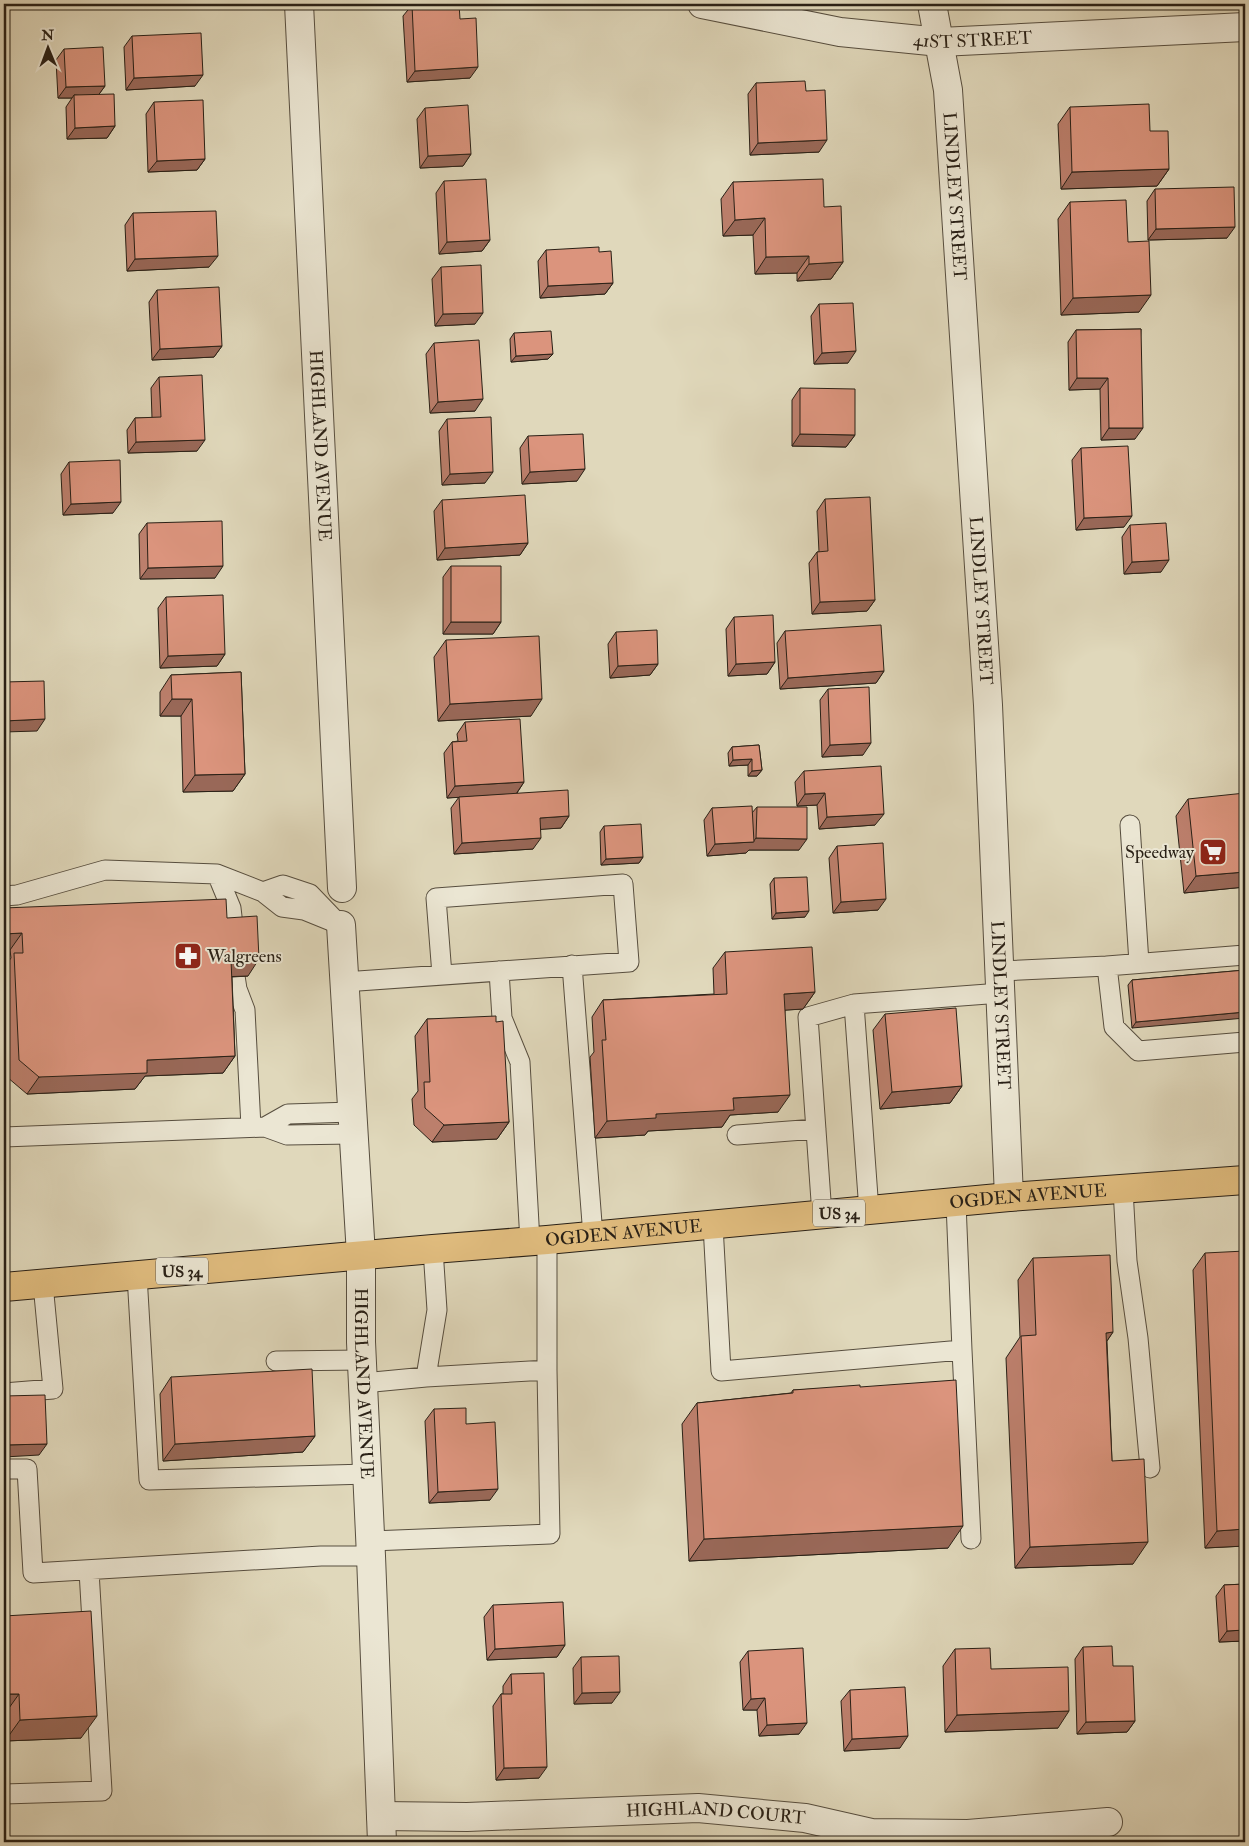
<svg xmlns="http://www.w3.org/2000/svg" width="1249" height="1846" font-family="'IM FELL Double Pica',serif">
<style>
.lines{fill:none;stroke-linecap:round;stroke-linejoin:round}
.service-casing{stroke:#574e3f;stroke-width:21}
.minor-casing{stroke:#574e3f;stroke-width:30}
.primary-casing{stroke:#292016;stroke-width:30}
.service{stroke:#ebe6d3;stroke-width:19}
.minor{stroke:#ebe6d3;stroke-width:28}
.primary{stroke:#e0bc7e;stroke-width:28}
.wall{fill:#bc7f6c;stroke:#292016}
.shaded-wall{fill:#996858;stroke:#292016}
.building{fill:#db947d;stroke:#292016}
.labels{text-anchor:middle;stroke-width:4;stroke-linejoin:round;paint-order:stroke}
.shield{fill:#ebe6d3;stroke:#635b4f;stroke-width:1}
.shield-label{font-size:16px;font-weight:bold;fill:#292016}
.street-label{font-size:18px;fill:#292016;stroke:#ebe6d3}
.poi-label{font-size:18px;fill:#292016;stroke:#ebe6d3;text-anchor:end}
</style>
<rect width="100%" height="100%" fill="#e0d8bb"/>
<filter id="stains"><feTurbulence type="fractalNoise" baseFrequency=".004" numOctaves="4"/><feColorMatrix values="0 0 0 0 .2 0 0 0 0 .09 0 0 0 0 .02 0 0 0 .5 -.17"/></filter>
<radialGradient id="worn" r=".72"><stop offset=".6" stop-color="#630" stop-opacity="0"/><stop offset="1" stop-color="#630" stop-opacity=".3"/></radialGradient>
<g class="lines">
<defs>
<path id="service" d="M1130,825L1139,963
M217,874L231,908L234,934
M263,892L283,885L310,894L334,919
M4,896L17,895L105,870L217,874L263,892L282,907L304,910L341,925
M572,965L593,1236
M1107,966L1114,1027L1138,1051L1245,1042
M499,971L502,1018L520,1062L530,1242
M1000,971L1107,966L1245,955
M235,976L237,989L245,1010L251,1127
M344,982L629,962L623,884L436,898L442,975
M265,1127L288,1114L352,1112
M737,1135L816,1129
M4,1137L265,1127L287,1135L353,1134
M1123,1189L1127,1261L1138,1338L1150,1468
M869,1211L854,1004L1001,993
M822,1215L808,1017L854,1004
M713,1225L721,1371L962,1350L956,1203
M137,1275L149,1480L368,1474
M962,1350L971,1539
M276,1361L362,1360
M426,1377L437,1310L433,1249
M363,1383L426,1377L547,1370
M4,1393L53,1389L43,1284
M4,1469H27L33,1573L321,1556H371
M371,1541L550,1534L547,1370V1240
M4,1794L102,1791L89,1571"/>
<g id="minor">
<path id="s1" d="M299,4L342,888"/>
<path id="s2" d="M702,4L840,32L940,42L1245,27"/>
<path id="s3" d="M932,4L948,90L988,705L1009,1197"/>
<path id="s4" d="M341,925L361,1255V1342L371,1556L382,1842"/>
<path id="s5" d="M381,1816L467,1817L698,1808L805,1818L871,1833L968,1834L1108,1822"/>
</g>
<g id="primary">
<path id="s6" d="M4,1287L433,1249L547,1240L1009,1197L1245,1180"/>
</g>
</defs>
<use href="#service" class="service-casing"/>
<use href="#minor" class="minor-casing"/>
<use href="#primary" class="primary-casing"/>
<use href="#service" class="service"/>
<use href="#minor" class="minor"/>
<use href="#primary" class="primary"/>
</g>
<path class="wall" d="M412,5L460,19L470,78L407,82L403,16Z
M132,36L195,86L126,90L124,47Z
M64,49L105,86L99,94L115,126L107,138L67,139L66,107L72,98H58L56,60Z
M756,83L806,91L819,152L750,155L748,94Z
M154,102L205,159L197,170L148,172L146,114Z
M1070,107L1169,169L1157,186L1061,189L1058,124Z
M425,108L471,154L463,166L420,168L417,119Z
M444,181L490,240L482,251L439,254L436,193Z
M733,182L824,207L843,262L831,279L797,281V273L755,274L753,235L723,236L721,199Z
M1155,189L1227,238L1148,240L1147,201Z
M1070,202L1128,242L1139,312L1061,315L1058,219Z
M133,213L209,267L127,271L125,225Z
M546,250L613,283L605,294L540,298L538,261Z
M441,267L475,324L435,326L432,279Z
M157,290L222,346L214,357L152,360L149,302Z
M819,304L848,363L814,364L811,316Z
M1141,329L1135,439L1101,440L1100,389L1069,390L1068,342L1076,330Z
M514,333L553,354L548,359L511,362L510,339Z
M434,343L475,411L430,413L426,354Z
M159,377L197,451L128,453L127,430L135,418H152L151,388Z
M800,388L855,435L846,447L792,446V400Z
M447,419L485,483L442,485L439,431Z
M528,436L577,481L522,484L520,448Z
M1081,448L1124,527L1076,530L1072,460Z
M69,462L113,513L63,515L61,474Z
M825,499L875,600L867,611L812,614L809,563L817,552H819L817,511Z
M442,500L528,543L520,555L437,560L434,511Z
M147,523L215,578L140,579L139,534Z
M1130,525L1161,572L1124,574L1122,537Z
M451,566L501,622L493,634H443V577Z
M166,597L225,654L217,666L160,668L158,608Z
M734,617L775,662L767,674L728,676L726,629Z
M785,631L884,671L876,683L780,689L777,643Z
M616,632L658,664L650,675L610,678L608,644Z
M446,640L531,716L438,721L434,657Z
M241,672L245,774L233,791L183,792L181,716H160V692L171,675Z
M828,689L863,755L822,757L820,700Z
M465,722L524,782L517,793L569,816L561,828L541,829L533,849L454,854L451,808L459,797L447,798L444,753L452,742L458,741L457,734Z
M759,745L762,770L757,776H748V765L729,766L728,753L732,747Z
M804,771L875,825L819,829L817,805L797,806L795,782Z
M1188,799L1245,887L1184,893L1176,816Z
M757,807L799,850H749L746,853L707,856L704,820L712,808L752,813Z
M604,826L643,857L639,863L601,865L600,832Z
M837,846L878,910L833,913L829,858Z
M774,878L805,917L772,919L770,884Z
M4,908L227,918L248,976L232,977L235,1056L223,1073L145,1076L135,1089L27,1094L7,1077L4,1005V968L11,958L10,950L4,951Z
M725,952L815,992L803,1009L785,1010L778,1112L730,1115L722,1127L648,1131L645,1135L595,1138L590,1057L594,1052L592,1017L603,1000L714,994L713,968Z
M1245,970L1132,1028L1128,985L1132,980Z
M885,1014L962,1086L950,1103L880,1109L873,1030Z
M427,1019L496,1022L509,1122L497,1139L432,1142L414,1125L412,1099L418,1091L415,1036Z
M1205,1253L1245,1546L1205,1548L1193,1270Z
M1033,1258L1113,1332L1107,1341L1112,1461L1133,1564L1015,1568L1006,1358L1020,1337L1018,1280Z
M171,1377L315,1436L303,1452L163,1461L160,1394Z
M860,1387L948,1548L689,1561L682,1424L697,1403L791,1393L793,1390Z
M434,1409L466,1424L490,1500L429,1503L425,1421Z
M1245,1584V1641L1219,1642L1216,1596L1224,1585Z
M493,1605L565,1645L557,1657L487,1660L484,1617Z
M4,1616L81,1738L5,1741L4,1720Z
M1083,1647L1135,1721L1127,1732L1077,1734L1075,1659Z
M955,1649L991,1669L1058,1728L945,1732L943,1666Z
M1245,1650V1706H1241L1240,1658Z
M748,1651L799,1734L759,1736L757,1710H743L740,1662Z
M581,1657L612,1703L574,1704L573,1668Z
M511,1674L539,1778L496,1780L493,1706L501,1694H503V1686Z
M850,1690L900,1748L844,1751L841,1701Z"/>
<path class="shaded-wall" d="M478,67L470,78L407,82L415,71Z
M203,75L195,86L126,90L134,78Z
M105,86L97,97L74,95L72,98H58L66,87Z
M115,126L107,138L67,139L75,128Z
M827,140L819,152L750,155L758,143Z
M471,154L463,166L420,168L428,156Z
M205,159L197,170L148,172L157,161Z
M1169,169L1157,186L1061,189L1072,172Z
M765,218L753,235L723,236L735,220Z
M1235,227L1227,238L1148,240L1156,229Z
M490,240L482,251L439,254L447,242Z
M218,256L209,267L127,271L135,259Z
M809,256L797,273L755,274L766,257Z
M843,262L831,279L797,281L809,264Z
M613,283L605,294L540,298L548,286Z
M1151,295L1139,312L1061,315L1073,298Z
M483,313L475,324L435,326L443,314Z
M222,346L214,357L152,360L160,349Z
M856,351L848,363L814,364L822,353Z
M553,354L548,359L511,362L516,356Z
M1077,378H1108L1100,389L1069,390Z
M483,399L475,411L430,413L438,402Z
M1109,428H1143L1135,439L1101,440Z
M800,434L855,435L846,447L792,446Z
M205,440L197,451L128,453L136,442Z
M585,469L577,481L522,484L530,472Z
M493,472L485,483L442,485L450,474Z
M121,502L113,513L63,515L71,504Z
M1132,516L1124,527L1076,530L1084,518Z
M528,543L520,555L437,560L445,548Z
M1169,560L1161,572L1124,574L1132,562Z
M223,566L215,578L140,579L148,568Z
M875,600L867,611L812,614L820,602Z
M451,622H501L493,634H443Z
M225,654L217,666L160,668L168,656Z
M775,662L767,674L728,676L736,664Z
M658,664L650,675L610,678L618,666Z
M884,671L876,683L780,689L788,678Z
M172,699H192L181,716H160Z
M542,699L531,716L438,721L450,704Z
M45,719L37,731L4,732V721Z
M871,743L863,755L822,757L830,745Z
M752,759L748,765L729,766L733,760Z
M762,770L757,776H748L752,771Z
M245,774L233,791L183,792L195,775Z
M524,782L516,794L447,798L455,786Z
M825,793L817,805L797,806L805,794Z
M884,814L875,825L819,829L827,817Z
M569,816L561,828L532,830L540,818Z
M541,838L533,849L454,854L462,843Z
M756,838L807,839L799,850H749L746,853L707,856L715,844L753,842Z
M643,857L639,863L601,865L606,859Z
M1245,872V887L1184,893L1196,876Z
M886,899L878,910L833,913L841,902Z
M809,911L805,917L772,919L776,913Z
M22,933L10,950L4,951V934Z
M259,959L248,976L219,977L231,960Z
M815,992L803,1009L772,1011L784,994Z
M1245,1012V1018L1132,1028L1136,1022Z
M235,1056L223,1073L145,1076L135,1089L27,1094L39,1077L147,1060Z
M962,1086L950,1103L880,1109L892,1092Z
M790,1095L778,1112L730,1115L722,1127L648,1131L645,1135L595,1138L607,1121L656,1114L733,1098Z
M509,1122L497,1139L432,1142L444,1125Z
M1113,1332L1098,1354L1106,1333Z
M315,1436L303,1452L163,1461L175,1444Z
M47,1444L39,1455L4,1457V1445Z
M498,1489L490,1500L429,1503L438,1492Z
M963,1526L948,1548L689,1561L704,1539Z
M1245,1529V1546L1205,1548L1217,1531Z
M1148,1542L1133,1564L1015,1568L1030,1547Z
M1245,1630V1641L1219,1642L1227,1631Z
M565,1645L557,1657L487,1660L495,1649Z
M620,1692L612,1703L574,1704L582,1693Z
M6,1694H19L4,1715V1697Z
M765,1698L757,1710H743L751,1699Z
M1245,1699V1706H1241Z
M1069,1711L1058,1728L945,1732L957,1715Z
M97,1716L81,1738L5,1741L20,1720Z
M1135,1721L1127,1732L1077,1734L1086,1722Z
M807,1723L799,1734L759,1736L767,1725Z
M908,1736L900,1748L844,1751L852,1739Z
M547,1767L539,1778L496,1780L504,1768Z"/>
<path class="building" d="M430,4H459L460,19L476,18L478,67L415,71L412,5Z
M201,33L203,75L134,78L132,36Z
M103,47L105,86L66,87L64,49Z
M805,81L806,91L825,90L827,140L758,143L756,83Z
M114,94L115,126L75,128L74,95Z
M203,100L205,159L157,161L154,102Z
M1149,104L1150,131H1168L1169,169L1072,172L1070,107Z
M468,105L471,154L428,156L425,108Z
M486,179L490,240L447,242L444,181Z
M823,179L824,207L841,206L843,262L809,264V256L766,257L765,218L735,220L733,182Z
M1234,187L1235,227L1156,229L1155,189Z
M1126,200L1128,242L1149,241L1151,295L1073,298L1070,202Z
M216,211L218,256L135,259L133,213Z
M599,247V252L611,251L613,283L548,286L546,250Z
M481,265L483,313L443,314L441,267Z
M219,287L222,346L160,349L157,290Z
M853,303L856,351L822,353L819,304Z
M1141,329L1143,428H1109L1108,378H1077L1076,330Z
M551,331L553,354L516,356L514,333Z
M479,340L483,399L438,402L434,343Z
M202,375L205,440L136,442L135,418L161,417L159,377Z
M800,388L855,389V435L800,434Z
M491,417L493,472L450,474L447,419Z
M583,434L585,469L530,472L528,436Z
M1128,446L1132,516L1084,518L1081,448Z
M120,460L121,502L71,504L69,462Z
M525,495L528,543L445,548L442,500Z
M870,497L875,600L820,602L817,552L828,551L825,499Z
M222,521L223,566L148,568L147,523Z
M1166,523L1169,560L1132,562L1130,525Z
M451,566H501V622H451Z
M223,595L225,654L168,656L166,597Z
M773,615L775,662L736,664L734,617Z
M881,625L884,671L788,678L785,631Z
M657,630L658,664L618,666L616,632Z
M539,636L542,699L450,704L446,640Z
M241,672L245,774L195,775L192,699H172L171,675Z
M44,681L45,719L4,721V682Z
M869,687L871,743L830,745L828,689Z
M520,719L524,782L455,786L452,742L467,741L465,722Z
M759,745L762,770L752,771V759L733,760L732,747Z
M881,766L884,814L827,817L825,793L805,794L804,771Z
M568,790L569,816L540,818L541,838L462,843L459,797Z
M1245,793V872L1196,876L1188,799Z
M752,806L754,842L715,844L712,808Z
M757,807H807V839L756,838Z
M641,824L643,857L606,859L604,826Z
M883,843L886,899L841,902L837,846Z
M807,877L809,911L776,913L774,878Z
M226,899L227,918L257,916L259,959L231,960L235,1056L147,1060V1073L39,1077L19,1060L14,953H23L22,933L4,934V908Z
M812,947L815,992L784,994L790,1095L733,1098L734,1110L656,1114V1118L607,1121L602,1040H606L603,1000L727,994L725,952Z
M1245,970V1012L1136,1022L1132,980Z
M956,1008L962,1086L892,1092L885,1014Z
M496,1016V1022L503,1021L509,1122L444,1125L425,1108L424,1082H430L427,1019Z
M1245,1251V1529L1217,1531L1205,1253Z
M1110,1255L1113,1332L1106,1333L1112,1461L1144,1459L1148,1542L1030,1547L1021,1336L1036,1335L1033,1258Z
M312,1369L315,1436L175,1444L171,1377Z
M956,1380L963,1526L704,1539L697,1403L793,1393V1390L860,1385V1387Z
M45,1395L47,1444L4,1445V1396Z
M466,1408V1424L495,1422L498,1489L438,1492L434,1409Z
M1245,1584V1630L1227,1631L1224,1585Z
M563,1602L565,1645L495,1649L493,1605Z
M91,1611L97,1716L20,1720L19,1694H6V1705H4V1616Z
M1112,1646L1113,1666H1133L1135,1721L1086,1722L1083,1647Z
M803,1648L807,1723L767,1725L765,1698L751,1699L748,1651Z
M990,1648L991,1669L1068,1667L1069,1711L957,1715L955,1649Z
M619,1656L620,1692L582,1693L581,1657Z
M544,1673L547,1767L504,1768L501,1694H512L511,1674Z
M905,1687L908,1736L852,1739L850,1690Z
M571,1841H647V1842H571Z"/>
<defs>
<symbol id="supermarket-square" viewBox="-11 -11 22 22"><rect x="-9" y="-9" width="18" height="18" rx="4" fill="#8f2418" stroke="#ebe6d3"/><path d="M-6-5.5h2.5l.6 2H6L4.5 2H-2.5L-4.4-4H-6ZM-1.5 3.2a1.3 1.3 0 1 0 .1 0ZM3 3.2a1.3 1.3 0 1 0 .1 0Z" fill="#fff"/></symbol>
<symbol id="pharmacy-square" viewBox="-11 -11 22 22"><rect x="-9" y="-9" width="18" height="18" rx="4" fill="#8f2418" stroke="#ebe6d3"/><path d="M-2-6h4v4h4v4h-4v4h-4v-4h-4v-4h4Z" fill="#fff"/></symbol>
</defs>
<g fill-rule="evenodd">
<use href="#supermarket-square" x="1197" y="836" width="32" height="32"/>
<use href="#pharmacy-square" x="172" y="940" width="32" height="32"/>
</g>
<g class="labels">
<g class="shield">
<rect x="813" y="1199.5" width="52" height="27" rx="4"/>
<rect x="156" y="1257.5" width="52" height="27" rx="4"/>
</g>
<g class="shield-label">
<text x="839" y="1219">US 34</text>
<text x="182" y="1277">US 34</text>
</g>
<g class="street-label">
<text dy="6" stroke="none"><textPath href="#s2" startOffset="274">41ST STREET</textPath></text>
<text dy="6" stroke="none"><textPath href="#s3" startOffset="194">LINDLEY STREET</textPath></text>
<text dy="6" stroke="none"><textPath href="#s1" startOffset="442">HIGHLAND AVENUE</textPath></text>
<text dy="6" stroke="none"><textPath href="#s3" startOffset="599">LINDLEY STREET</textPath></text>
<text dy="6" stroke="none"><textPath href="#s3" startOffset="1004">LINDLEY STREET</textPath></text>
<text dy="6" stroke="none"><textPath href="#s6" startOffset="1028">OGDEN AVENUE</textPath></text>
<text dy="6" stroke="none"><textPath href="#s6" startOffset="622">OGDEN AVENUE</textPath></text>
<text dy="6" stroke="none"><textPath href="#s4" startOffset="459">HIGHLAND AVENUE</textPath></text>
<text dy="6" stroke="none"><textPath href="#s5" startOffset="335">HIGHLAND COURT</textPath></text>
</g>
<g class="poi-label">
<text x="1194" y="858">Speedway</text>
<text x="207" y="962" text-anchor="start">Walgreens</text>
</g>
</g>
<rect width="1249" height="1846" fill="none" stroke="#e0d8bb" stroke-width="20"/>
<rect x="5" y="5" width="1239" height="1836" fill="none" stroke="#292016" stroke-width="2.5"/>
<rect x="10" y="10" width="1229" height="1826" fill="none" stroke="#292016"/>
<g transform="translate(48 48) rotate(359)" stroke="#ebe6d3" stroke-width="4" paint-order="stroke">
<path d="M0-4L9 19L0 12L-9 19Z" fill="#292016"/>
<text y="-8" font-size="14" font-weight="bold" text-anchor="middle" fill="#292016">N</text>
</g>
<rect width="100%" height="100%" filter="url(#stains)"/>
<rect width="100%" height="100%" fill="url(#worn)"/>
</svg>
